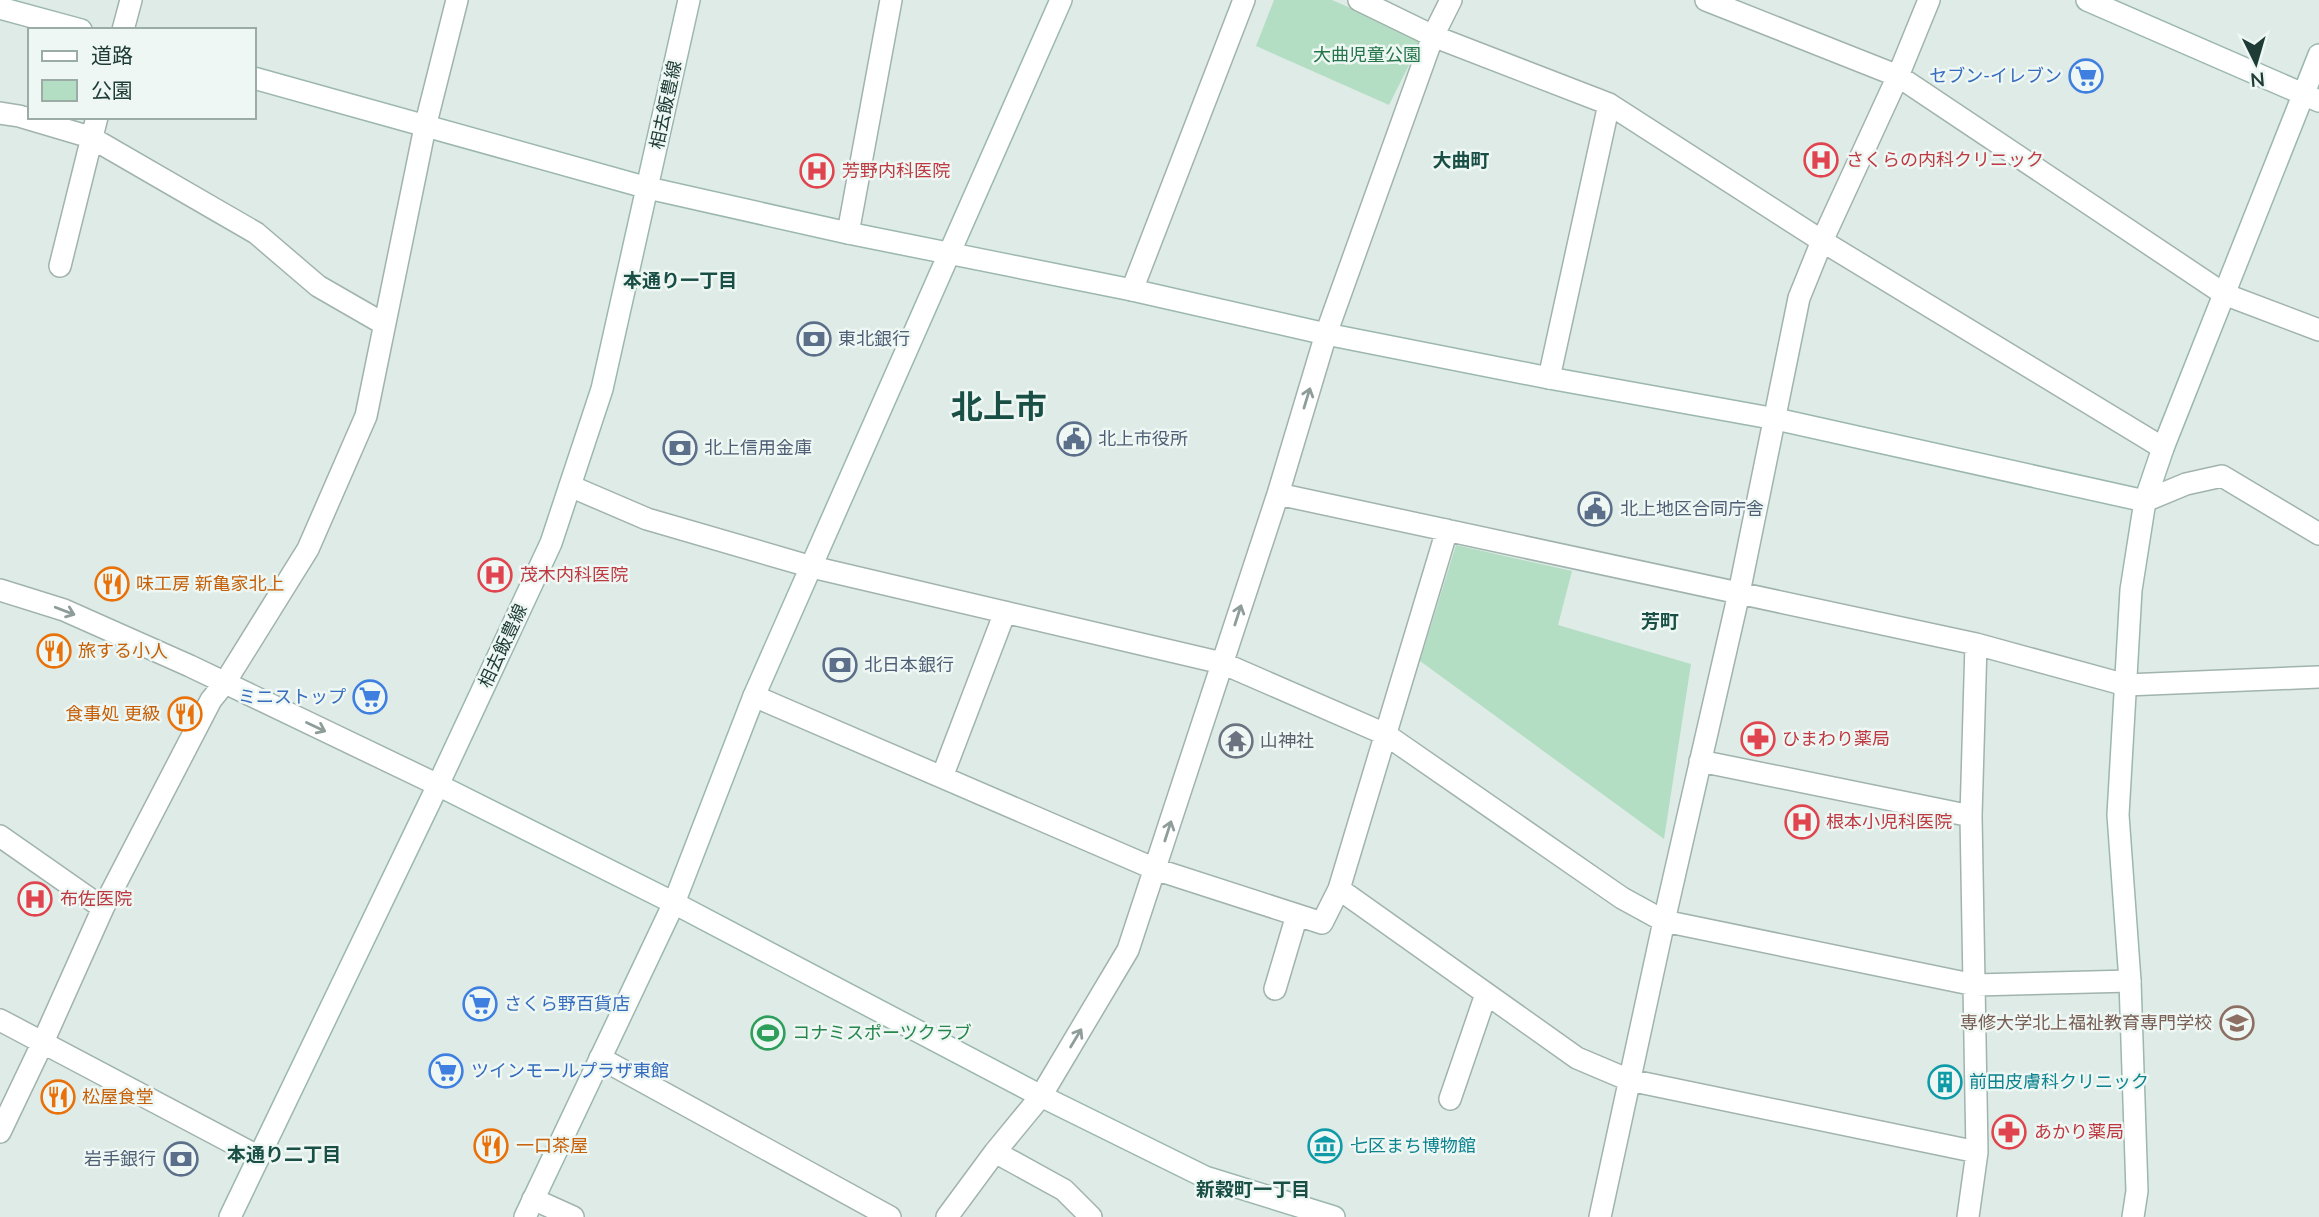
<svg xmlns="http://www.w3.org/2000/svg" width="2319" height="1217" font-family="Lato,'Noto Sans JP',sans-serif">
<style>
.green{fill:#b4dec3}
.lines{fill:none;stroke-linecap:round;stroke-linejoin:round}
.street-casing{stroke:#a1b3ae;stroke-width:24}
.secondary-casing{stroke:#9cb7af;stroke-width:24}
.street{stroke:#fff;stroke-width:21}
.secondary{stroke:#fff;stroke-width:21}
.oneway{stroke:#8e9d9a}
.labels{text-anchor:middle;stroke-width:5;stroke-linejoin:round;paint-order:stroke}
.park-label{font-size:18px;fill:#25754a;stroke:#eef7f3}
.shop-label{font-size:18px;fill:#366cbe;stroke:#eef7f3;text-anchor:end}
.street-label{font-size:18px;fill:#1e3b36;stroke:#eef7f3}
.health-label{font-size:18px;fill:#be3a42;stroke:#eef7f3;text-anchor:start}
.service-label{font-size:18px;fill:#4e5e75;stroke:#eef7f3;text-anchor:start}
.food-label{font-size:18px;fill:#c56008;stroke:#eef7f3;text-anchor:start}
.worship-label{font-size:18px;fill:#5b616d;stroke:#eef7f3;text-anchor:start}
.education-label{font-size:18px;fill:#785e54;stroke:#eef7f3;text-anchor:end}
.leisure-label{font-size:18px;fill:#27864d;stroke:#eef7f3;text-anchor:start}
.culture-label{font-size:18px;fill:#0d838f;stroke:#eef7f3;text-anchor:start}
.neighbourhood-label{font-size:19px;font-weight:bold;fill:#194f45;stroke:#eef7f3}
.town-label{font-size:32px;font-weight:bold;fill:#194f45;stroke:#eef7f3}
</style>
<rect width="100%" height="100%" fill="#deebe6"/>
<path class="green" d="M1274,0H1332L1422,39L1389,105L1256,46Z
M1456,545L1572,571L1558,625L1691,664L1664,839L1420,661Z"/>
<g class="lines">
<defs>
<path id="street" d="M1359,0L1433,36L1609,104L1822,241L2163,448
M1706,0L1898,76L2224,294L2319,330
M123,30L131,0
M0,113L19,116L90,137L256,233L318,286L384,324
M848,233L891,0
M60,266L97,117
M1132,290L1244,0
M1549,378L1609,104
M570,486L647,519L812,567L1222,663L1385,734L1622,898L1664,921L1975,985L2130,981
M1278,494L1976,644L2126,685L2319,677
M2145,501L2186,484L2222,476L2319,534
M0,590L64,610L190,666L438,785
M754,696L1155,869L1322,923L1339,889L1447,530
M1700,761L1971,816
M942,777L1005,612
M0,836L103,908
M1339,889L1577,1058L1629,1080L1977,1152
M1275,989L1297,915
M0,1020L259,1157
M600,1058L890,1217
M1450,1099L1486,994
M0,1132L43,1042L103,908L211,700L224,684L308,549L366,416L425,127L457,0
M995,1152L1064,1190L1091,1217
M533,1199L573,1217
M947,1217L995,1152L1041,1096L1128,950L1278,494L1326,334L1433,36L1451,0
M1600,1217L1664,921L1739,593L1799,298L1822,241L1898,76L1929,0
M1968,1217L1977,1152L1971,816L1976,644"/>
<path id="secondary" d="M2087,0L2319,101
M0,8L81,30
M254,78L648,188L848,233L1132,290L1326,334L1549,378L1776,419L2145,501
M438,785L674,903L1041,1096L1205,1177L1334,1217
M230,1217L438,785L551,543L602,389L689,0
M525,1217L674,903L754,696L1061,0
M2133,1217L2137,1191L2130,981L2118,815L2131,590L2145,501L2163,448L2319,55"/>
</defs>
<use href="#street" class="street-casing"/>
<use href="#secondary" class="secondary-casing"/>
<use href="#street" class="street"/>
<use href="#secondary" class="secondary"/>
</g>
<defs><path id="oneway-shaft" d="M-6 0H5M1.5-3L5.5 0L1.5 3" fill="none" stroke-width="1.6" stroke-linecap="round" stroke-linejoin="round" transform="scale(1.75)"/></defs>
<g class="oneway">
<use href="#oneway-shaft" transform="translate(1307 398) rotate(-73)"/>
<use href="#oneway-shaft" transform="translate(65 611) rotate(21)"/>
<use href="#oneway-shaft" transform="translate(1238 615) rotate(-72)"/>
<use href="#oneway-shaft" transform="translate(316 727) rotate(25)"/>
<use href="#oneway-shaft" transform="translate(1168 831) rotate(-72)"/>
<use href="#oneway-shaft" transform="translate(1076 1038) rotate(-59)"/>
</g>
<defs>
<symbol id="supermarket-ring" viewBox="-11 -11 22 22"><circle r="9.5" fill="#eef7f3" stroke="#3f7fe0" stroke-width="1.5"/><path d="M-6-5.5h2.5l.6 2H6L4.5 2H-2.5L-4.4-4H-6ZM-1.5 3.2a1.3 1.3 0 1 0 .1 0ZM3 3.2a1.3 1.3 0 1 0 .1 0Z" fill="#3f7fe0"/></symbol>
<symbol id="hospital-ring" viewBox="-11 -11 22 22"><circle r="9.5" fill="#eef7f3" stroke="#e0444e" stroke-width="1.5"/><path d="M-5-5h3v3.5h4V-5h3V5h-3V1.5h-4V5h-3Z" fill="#e0444e"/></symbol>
<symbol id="bank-ring" viewBox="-11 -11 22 22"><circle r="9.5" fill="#eef7f3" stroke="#5c6f8a" stroke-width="1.5"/><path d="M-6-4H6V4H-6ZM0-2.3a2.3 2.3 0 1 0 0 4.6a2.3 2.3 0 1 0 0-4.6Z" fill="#5c6f8a"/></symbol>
<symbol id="civic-ring" viewBox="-11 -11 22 22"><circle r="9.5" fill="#eef7f3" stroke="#5c6f8a" stroke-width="1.5"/><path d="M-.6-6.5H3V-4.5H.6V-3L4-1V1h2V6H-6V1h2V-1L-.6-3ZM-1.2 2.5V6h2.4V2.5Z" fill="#5c6f8a"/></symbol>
<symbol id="restaurant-ring" viewBox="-11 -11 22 22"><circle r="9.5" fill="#eef7f3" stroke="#e8710a" stroke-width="1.5"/><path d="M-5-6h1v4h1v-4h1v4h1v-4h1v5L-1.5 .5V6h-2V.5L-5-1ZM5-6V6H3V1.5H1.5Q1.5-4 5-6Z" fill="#e8710a"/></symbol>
<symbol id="pharmacy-ring" viewBox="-11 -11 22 22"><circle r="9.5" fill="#eef7f3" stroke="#e0444e" stroke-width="1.5"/><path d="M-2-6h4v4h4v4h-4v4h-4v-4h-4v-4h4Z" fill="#e0444e"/></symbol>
<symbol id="temple-ring" viewBox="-11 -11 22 22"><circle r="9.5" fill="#eef7f3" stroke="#6b7280" stroke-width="1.5"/><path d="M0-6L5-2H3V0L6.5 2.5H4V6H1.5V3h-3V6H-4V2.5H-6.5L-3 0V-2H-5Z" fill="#6b7280"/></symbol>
<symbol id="school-ring" viewBox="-11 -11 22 22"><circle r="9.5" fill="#eef7f3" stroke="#8d6e63" stroke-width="1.5"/><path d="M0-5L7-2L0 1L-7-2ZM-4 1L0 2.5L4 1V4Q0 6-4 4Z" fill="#8d6e63"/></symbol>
<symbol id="stadium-ring" viewBox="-11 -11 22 22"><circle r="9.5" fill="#eef7f3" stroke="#2e9e5b" stroke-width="1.5"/><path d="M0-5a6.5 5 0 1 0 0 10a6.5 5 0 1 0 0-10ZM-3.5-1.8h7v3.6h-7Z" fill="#2e9e5b"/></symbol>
<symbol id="building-ring" viewBox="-11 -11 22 22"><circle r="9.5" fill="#eef7f3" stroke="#0f9aa8" stroke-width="1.5"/><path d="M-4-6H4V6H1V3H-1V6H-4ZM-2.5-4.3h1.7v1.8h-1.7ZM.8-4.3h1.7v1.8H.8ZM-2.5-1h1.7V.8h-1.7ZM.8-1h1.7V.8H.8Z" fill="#0f9aa8"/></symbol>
<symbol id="museum-ring" viewBox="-11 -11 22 22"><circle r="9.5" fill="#eef7f3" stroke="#0f9aa8" stroke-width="1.5"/><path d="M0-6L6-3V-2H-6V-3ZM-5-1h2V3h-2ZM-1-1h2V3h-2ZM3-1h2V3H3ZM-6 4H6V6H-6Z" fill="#0f9aa8"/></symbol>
</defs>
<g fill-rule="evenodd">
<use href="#supermarket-ring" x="2067" y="57" width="38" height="38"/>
<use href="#hospital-ring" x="1802" y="141" width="38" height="38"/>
<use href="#hospital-ring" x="798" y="152" width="38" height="38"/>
<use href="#bank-ring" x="795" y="320" width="38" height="38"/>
<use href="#civic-ring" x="1055" y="420" width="38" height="38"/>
<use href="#bank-ring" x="661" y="429" width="38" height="38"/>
<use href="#civic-ring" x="1576" y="490" width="38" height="38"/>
<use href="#hospital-ring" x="476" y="556" width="38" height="38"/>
<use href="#restaurant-ring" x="93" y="565" width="38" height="38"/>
<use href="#restaurant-ring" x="35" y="632" width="38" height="38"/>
<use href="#bank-ring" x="821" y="646" width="38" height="38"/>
<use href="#supermarket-ring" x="351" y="678" width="38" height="38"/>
<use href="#restaurant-ring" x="166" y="695" width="38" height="38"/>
<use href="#pharmacy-ring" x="1739" y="720" width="38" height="38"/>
<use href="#temple-ring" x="1217" y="722" width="38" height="38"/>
<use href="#hospital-ring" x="1783" y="803" width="38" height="38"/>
<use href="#hospital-ring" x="16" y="880" width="38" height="38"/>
<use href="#supermarket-ring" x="461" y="985" width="38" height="38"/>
<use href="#school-ring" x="2218" y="1004" width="38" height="38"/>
<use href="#stadium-ring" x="749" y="1014" width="38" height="38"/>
<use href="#supermarket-ring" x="427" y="1052" width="38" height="38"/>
<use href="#building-ring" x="1926" y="1063" width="38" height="38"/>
<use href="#restaurant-ring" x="39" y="1078" width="38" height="38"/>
<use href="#pharmacy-ring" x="1990" y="1113" width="38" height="38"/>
<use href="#restaurant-ring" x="472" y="1127" width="38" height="38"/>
<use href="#museum-ring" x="1306" y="1127" width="38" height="38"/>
<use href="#bank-ring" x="162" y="1140" width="38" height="38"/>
</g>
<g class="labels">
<g class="park-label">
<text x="1367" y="61">大曲児童公園</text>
</g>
<g class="shop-label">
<text x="2062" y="82">セブン-イレブン</text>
<text x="346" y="703">ミニストップ</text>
<text x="504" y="1010" text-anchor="start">さくら野百貨店</text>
<text x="471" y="1077" text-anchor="start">ツインモールプラザ東館</text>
</g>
<g class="street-label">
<text transform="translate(666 105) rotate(-78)" y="6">相去飯豊線</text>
<text transform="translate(503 646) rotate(-65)" y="6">相去飯豊線</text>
</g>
<g class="health-label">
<text x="1846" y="166">さくらの内科クリニック</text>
<text x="842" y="177">芳野内科医院</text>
<text x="520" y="581">茂木内科医院</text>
<text x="1782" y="745">ひまわり薬局</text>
<text x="1826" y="828">根本小児科医院</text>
<text x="60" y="905">布佐医院</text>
<text x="2034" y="1138">あかり薬局</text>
</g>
<g class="service-label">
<text x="838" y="345">東北銀行</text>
<text x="1098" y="445">北上市役所</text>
<text x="704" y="454">北上信用金庫</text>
<text x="1620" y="515">北上地区合同庁舎</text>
<text x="864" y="671">北日本銀行</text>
<text x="156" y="1165" text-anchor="end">岩手銀行</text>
</g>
<g class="food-label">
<text x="136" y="590">味工房 新亀家北上</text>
<text x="78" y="657">旅する小人</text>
<text x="160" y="720" text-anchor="end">食事処 更級</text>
<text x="82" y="1103">松屋食堂</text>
<text x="516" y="1152">一口茶屋</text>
</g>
<g class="worship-label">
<text x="1260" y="747">山神社</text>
</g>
<g class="education-label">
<text x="2212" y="1029">専修大学北上福祉教育専門学校</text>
</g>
<g class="leisure-label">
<text x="792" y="1039">コナミスポーツクラブ</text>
</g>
<g class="culture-label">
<text x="1969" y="1088">前田皮膚科クリニック</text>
<text x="1350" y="1152">七区まち博物館</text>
</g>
<g class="neighbourhood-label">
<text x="1461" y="167">大曲町</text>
<text x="680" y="287">本通り一丁目</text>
<text x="1660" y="628">芳町</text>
<text x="284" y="1161">本通り二丁目</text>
<text x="1253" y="1196">新穀町一丁目</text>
</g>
<g class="town-label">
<text x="999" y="418">北上市</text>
</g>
</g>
<rect x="28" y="28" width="228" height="91" fill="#eef7f3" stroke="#9baca7" stroke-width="2"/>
<rect x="42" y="51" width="35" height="10" fill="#ffffff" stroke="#9baca7" stroke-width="2"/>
<text x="91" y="63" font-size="21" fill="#1e3b36">道路</text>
<rect x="42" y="80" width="35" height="21" fill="#b4dec3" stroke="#9baca7" stroke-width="2"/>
<text x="91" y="98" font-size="21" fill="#1e3b36">公園</text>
<g transform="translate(2256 63) rotate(175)" stroke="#eef7f3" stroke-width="5" paint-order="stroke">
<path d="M0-5L12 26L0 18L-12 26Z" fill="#1e3b36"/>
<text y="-10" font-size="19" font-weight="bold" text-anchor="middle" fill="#1e3b36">N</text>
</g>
</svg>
